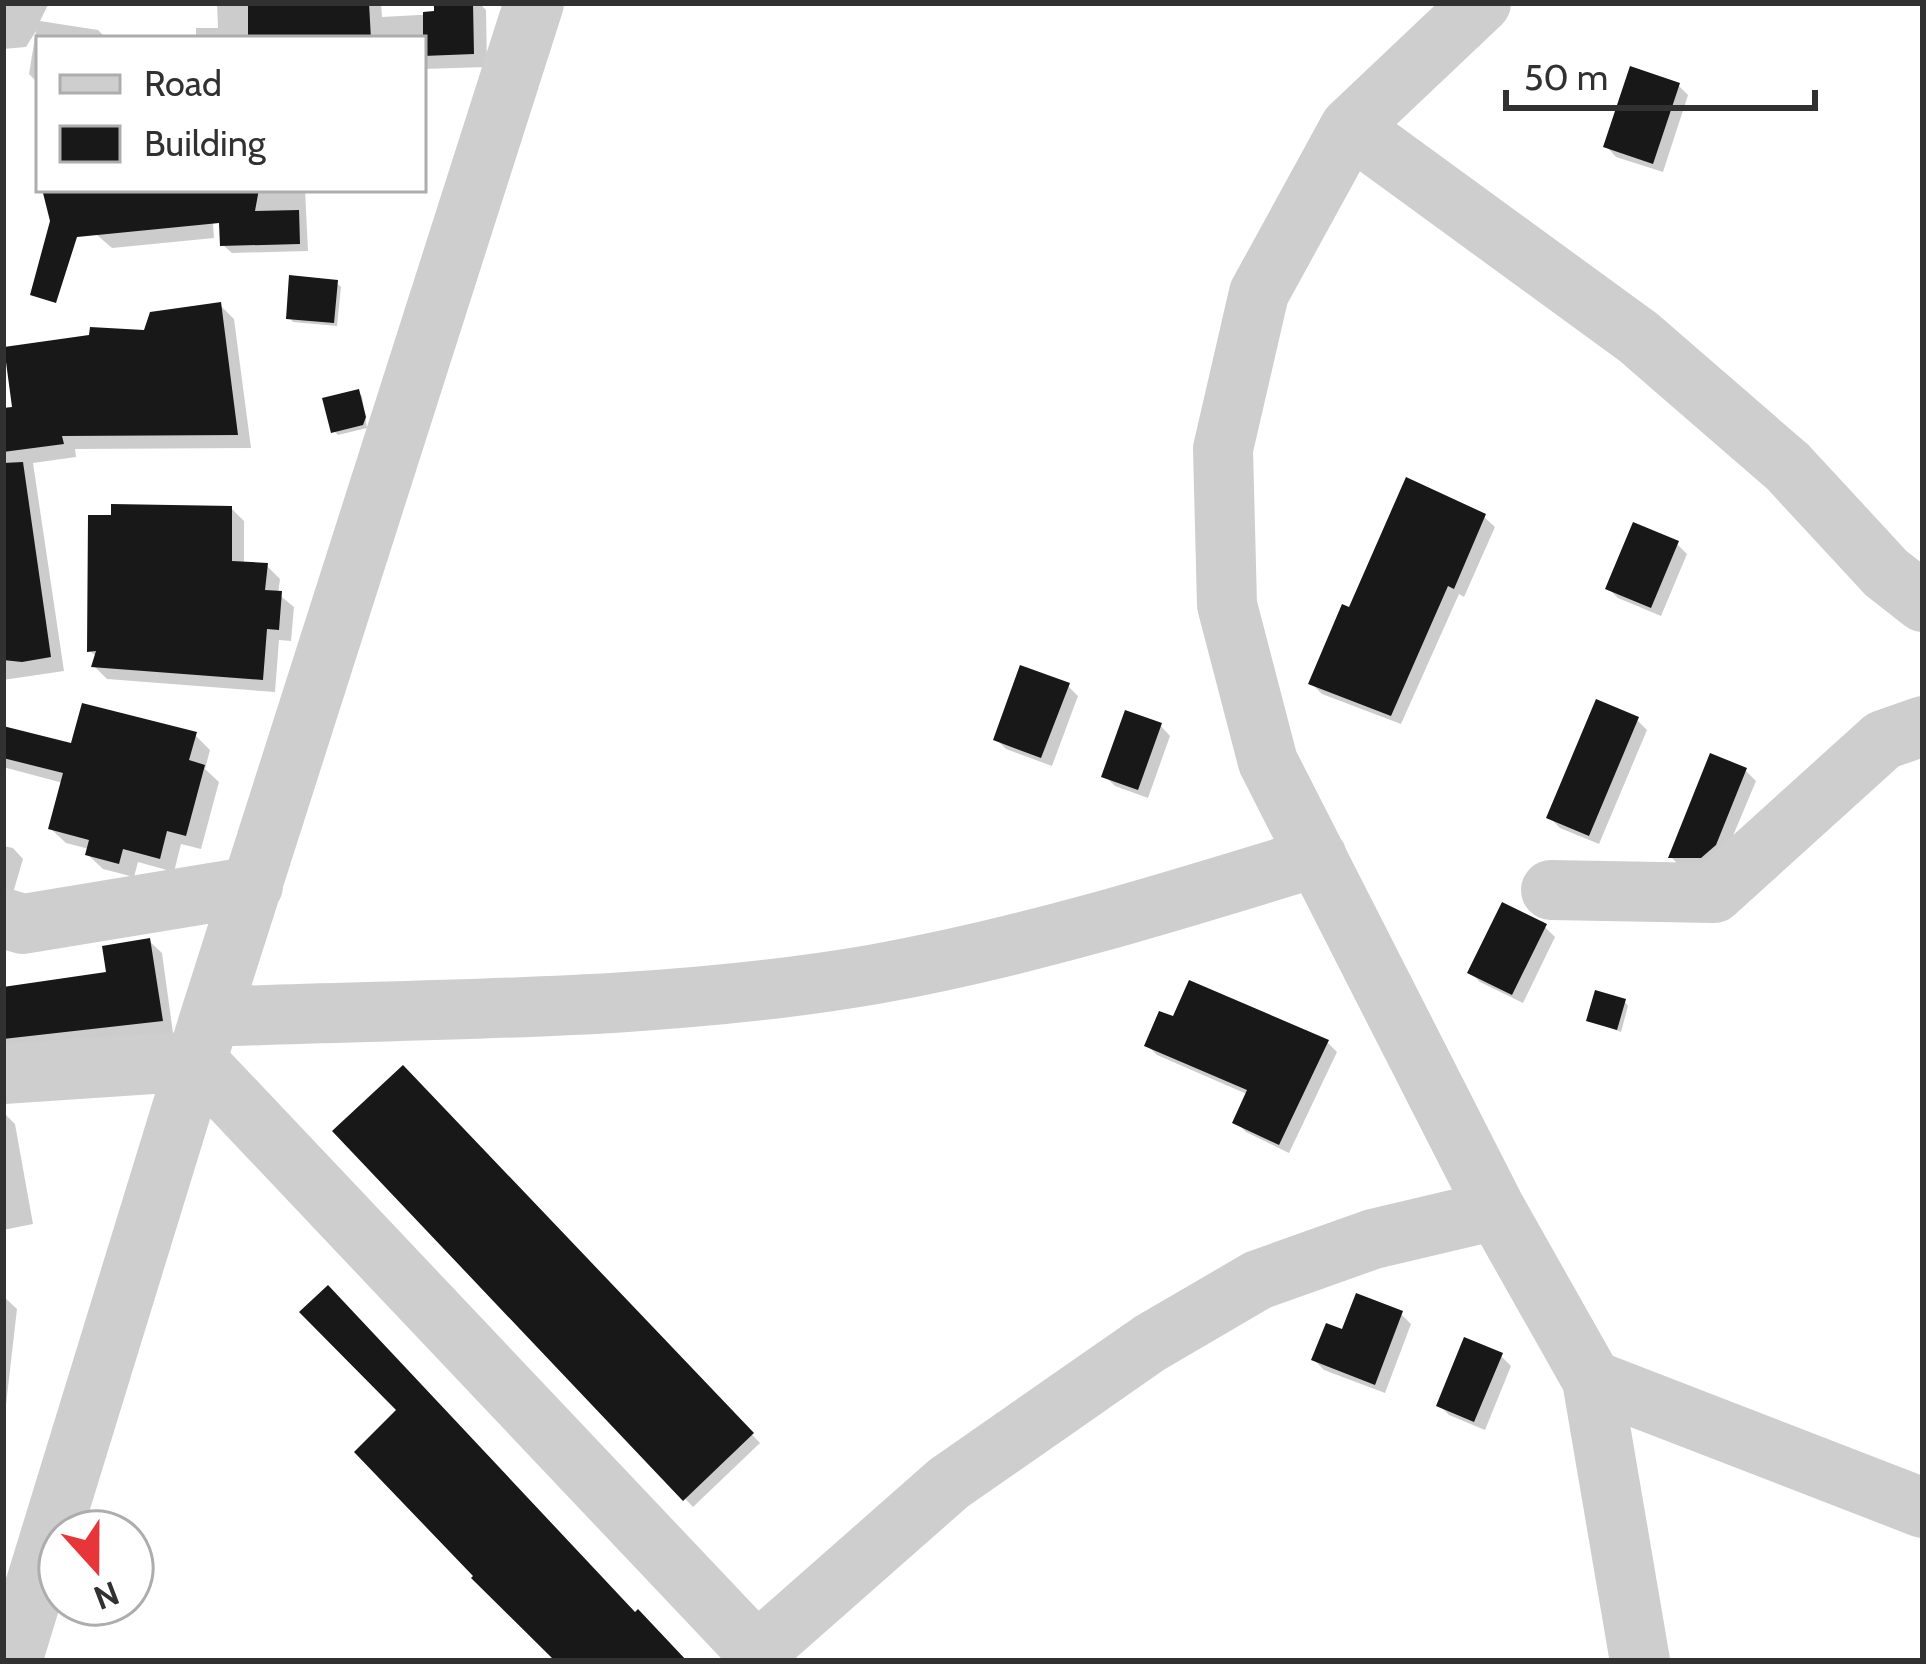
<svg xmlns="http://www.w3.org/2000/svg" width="1926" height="1664" font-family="Cabin,sans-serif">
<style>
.shadow{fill:#0003}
.building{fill:#181818}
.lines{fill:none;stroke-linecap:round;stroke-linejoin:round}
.minor{stroke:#cecece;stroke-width:60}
</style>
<rect width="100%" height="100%" fill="#fff"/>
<path class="shadow" d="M3,3H49L40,21L98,30L107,39H39V84L29,74L36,31L26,47L3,49Z
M217,3H381L382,17L437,14V3H479L486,10L487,67L423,69V39H196V28H218Z
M1678,85L1688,95L1663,172L1616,157L1606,146Z
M44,189H204L211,195L214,238L112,248Z
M238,189H305L308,251L232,253L223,245Z
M336,283L341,287L337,326L293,322L289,317Z
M220,305L234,319L251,448L75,449L76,457L33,463L64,671L3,680V411L15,410L147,333Z
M358,392L362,396L367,428L338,435L334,431Z
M231,508L244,521V564L267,566L280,579L278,594L294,607L291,641L279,640L275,692L107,679L94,666L97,657L90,651Z
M1484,517L1495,527L1464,597L1459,594L1401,724L1322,694L1312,684L1350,611Z
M1677,544L1687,554L1661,616L1618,598L1608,588Z
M1068,686L1078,696L1052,766L1006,749L996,739Z
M1637,720L1647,730L1599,844L1560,828L1550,818Z
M1160,725L1170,736L1148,798L1115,786L1105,776Z
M3,729L73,747L195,735L210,750L205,769L219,782L201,849L181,844L174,872L138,862L134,877L103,869L88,855L89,849L66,843L51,829L63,783L3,767Z
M1746,771L1756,781L1725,855L1712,867H1681L1671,857Z
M3,846L13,848L23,859L13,893L3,895Z
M1545,927L1555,937L1523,1003L1480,982L1470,972Z
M149,941L162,953L173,1033L3,1055V990L109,975Z
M1624,1001L1628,1006L1621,1032L1589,1020Z
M1327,1042L1337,1052L1289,1153L1246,1132L1236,1122L1249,1095L1157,1055L1147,1045Z
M403,1069L760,1443L693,1507L337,1131Z
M3,1112L15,1124L33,1224L3,1230Z
M3,1296L17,1309L3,1431Z
M1401,1314L1411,1324L1385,1393L1324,1370L1314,1360Z
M1501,1356L1511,1366L1485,1430L1449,1415L1439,1405Z"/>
<path class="building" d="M248,3H369L371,39H248Z
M434,3H473L474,54L423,56V12L434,11Z
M1630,66L1680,83L1653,164L1603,147Z
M42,189H259L255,211L299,210L300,244L220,246L219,223L77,237L56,303L30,295L50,221Z
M289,275L338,280L334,323L286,319Z
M221,302L238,435L62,436L64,444L3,452V408L12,407L4,347L89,335L90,327L144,330L150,312Z
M359,389L366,417L363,425L331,433L322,398Z
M23,462L51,657L22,662L3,660V463Z
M1406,477L1486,514L1454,589L1448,586L1391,716L1308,684L1342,604L1349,607Z
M111,504L232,506V561L268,563L265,590L282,591L279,630L267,629L263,680L91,667L96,651L87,652L88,515H111Z
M1633,522L1679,541L1651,608L1605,589Z
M1020,665L1070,683L1041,758L993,740Z
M1596,699L1639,717L1589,836L1546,818Z
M82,703L197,732L189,760L205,765L186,836L167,831L160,859L123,849L119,864L85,855L89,840L48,829L63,773L3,758V726L71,743Z
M1125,710L1162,723L1138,790L1101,777Z
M1710,753L1747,768L1716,845L1701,858H1668Z
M1502,902L1547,924L1512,995L1467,973Z
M150,938L163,1021L3,1039V987L106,972L102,946Z
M1189,980L1329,1040L1279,1145L1232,1123L1247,1090L1144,1046L1159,1011L1173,1016Z
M1595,990L1626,999L1617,1030L1586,1021Z
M403,1065L754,1433L683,1501L332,1131Z
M328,1285L635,1612L638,1609L687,1661H555L471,1578L473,1576L354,1452L396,1410L299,1312Z
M1356,1293L1403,1311L1375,1385L1311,1360L1326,1323L1342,1329Z
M1464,1337L1503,1353L1474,1422L1436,1406Z"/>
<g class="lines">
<path class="minor" d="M1481,3L1350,127L1259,293L1223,449L1227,605L1268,762L1496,1210L1592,1380L1640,1661
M1350,127L1638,337L1788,467L1886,573L1923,602
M1551,890L1714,893L1883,740L1923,726
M3,918L23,924L253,886
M210,1017C431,1008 657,1012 876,974C1026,947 1171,902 1317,857
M3,1074L197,1061L765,1661
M1592,1380L1923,1508
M756,1653L949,1483L1150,1343L1258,1280L1373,1239L1496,1210
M12,1661L210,1017L534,3"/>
</g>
<rect width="1926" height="1664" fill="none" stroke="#313131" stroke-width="12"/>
<rect x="36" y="36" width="390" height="156" fill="#ffffff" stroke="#adadad" stroke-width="3"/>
<rect x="60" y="75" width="60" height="18" fill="#cecece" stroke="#adadad" stroke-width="3"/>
<text x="144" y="96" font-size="36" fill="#313131">Road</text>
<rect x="60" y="126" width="60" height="36" fill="#181818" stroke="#adadad" stroke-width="3"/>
<text x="144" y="156" font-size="36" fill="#313131">Building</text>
<g transform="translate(96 1568) rotate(159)"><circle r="57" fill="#ffffff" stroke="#adadad" stroke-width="3"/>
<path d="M0-9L21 45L0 30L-21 45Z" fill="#e73539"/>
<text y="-18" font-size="33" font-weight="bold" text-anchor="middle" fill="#313131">N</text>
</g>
<path d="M1506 90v18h309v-18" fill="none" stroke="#313131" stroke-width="6"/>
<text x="1524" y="90" font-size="36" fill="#313131" stroke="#ffffff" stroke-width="9" paint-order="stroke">50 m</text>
</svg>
